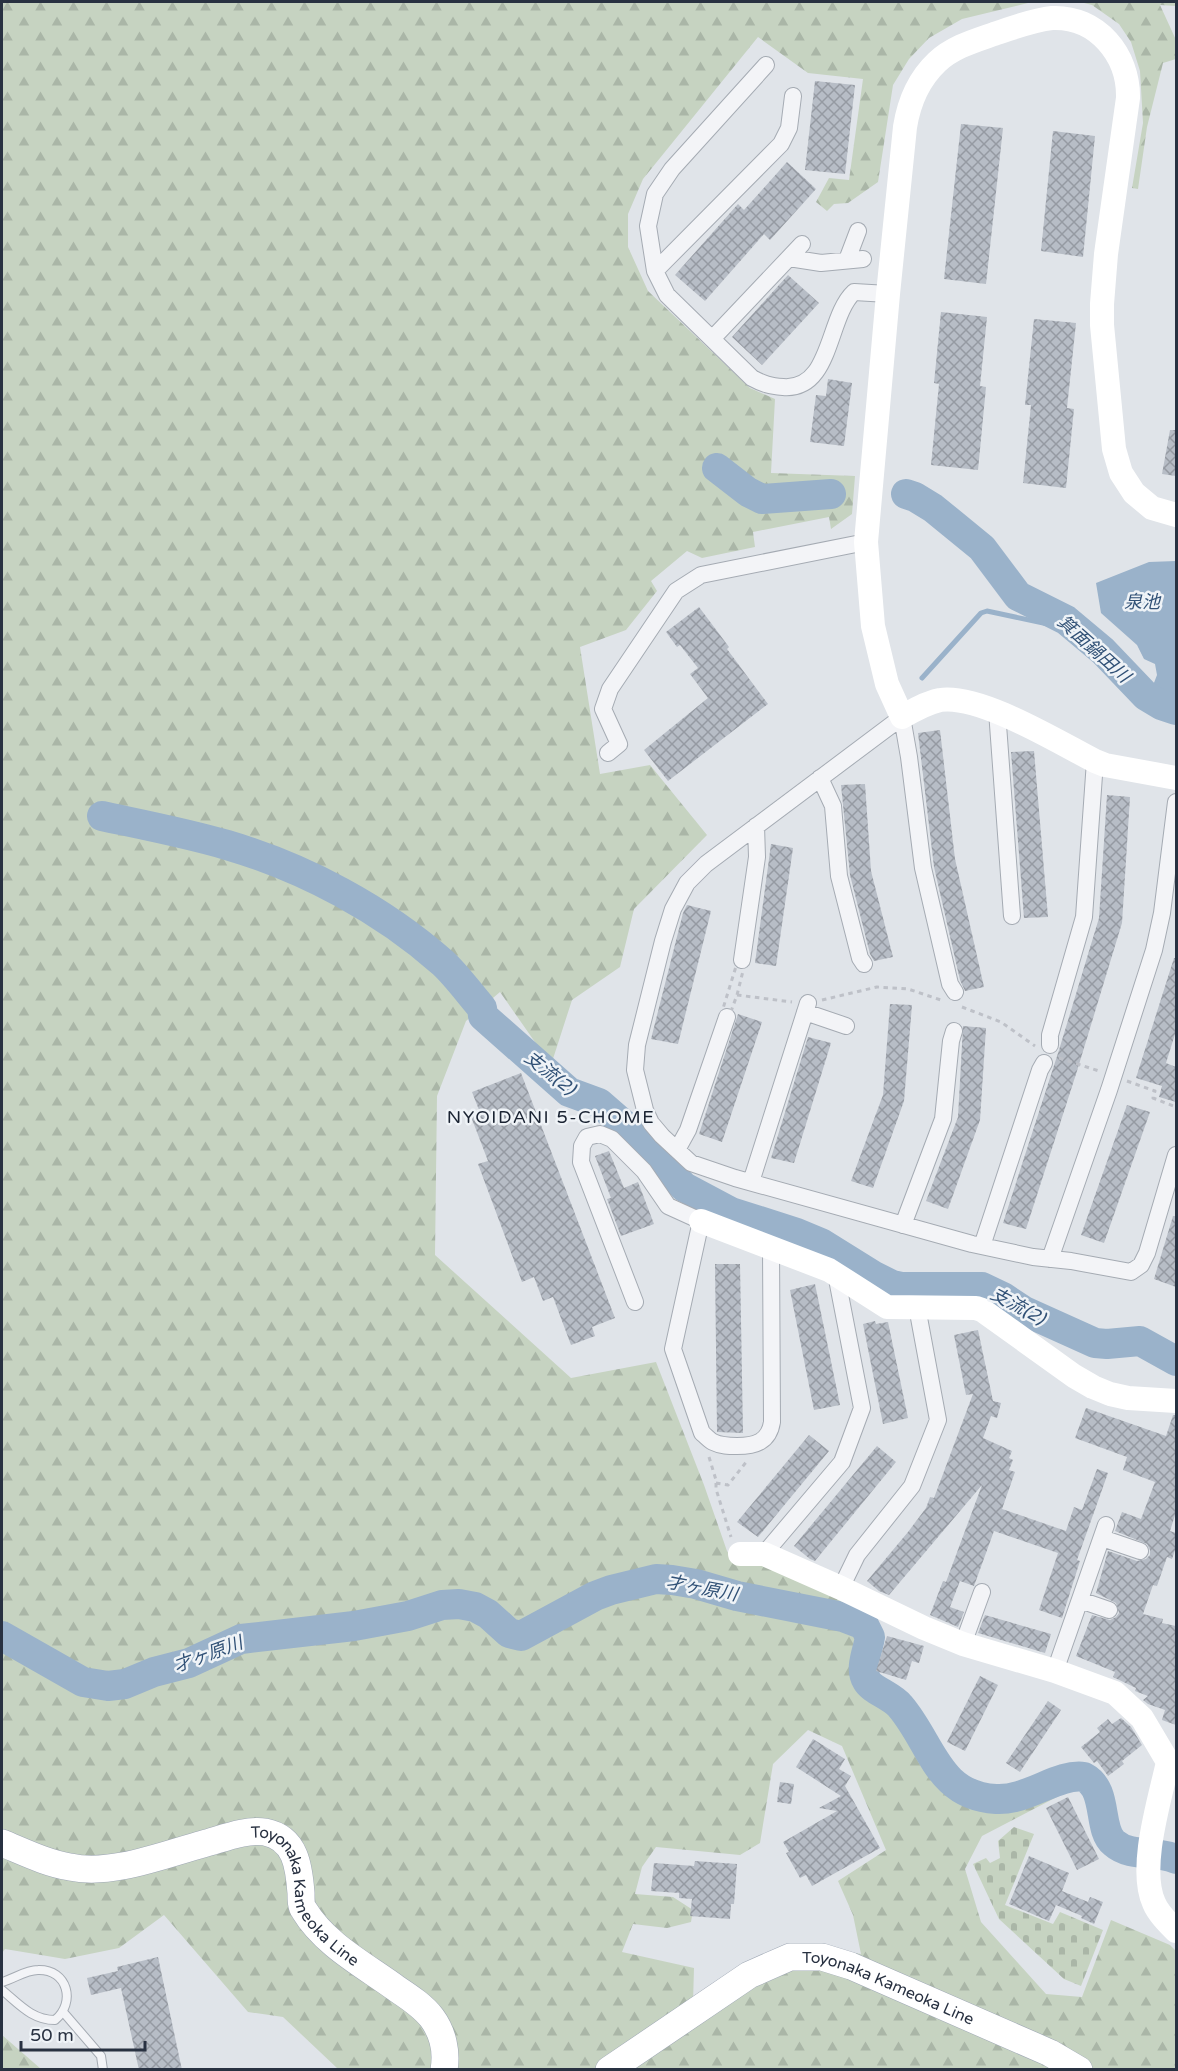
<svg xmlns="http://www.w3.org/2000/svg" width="1178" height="2071" font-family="'Varela Round','Noto Sans JP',sans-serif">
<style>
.forest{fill:url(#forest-firs);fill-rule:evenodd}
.cemetery{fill:url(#cemetery-stones)}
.water{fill:#9ab2ca}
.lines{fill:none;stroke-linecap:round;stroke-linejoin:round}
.stream{stroke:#9ab2ca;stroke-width:5}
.river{stroke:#9ab2ca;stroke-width:30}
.building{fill:url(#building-cross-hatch)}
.lane-casing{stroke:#a5abb3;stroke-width:10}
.street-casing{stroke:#a5abb3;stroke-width:18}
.primary-casing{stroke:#9fa8b5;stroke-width:28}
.path{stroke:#bec1c8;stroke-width:3;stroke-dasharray:4.5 4.5;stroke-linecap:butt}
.lane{stroke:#f3f4f7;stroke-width:8}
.street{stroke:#f3f4f7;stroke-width:16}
.secondary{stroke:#fff;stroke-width:24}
.primary{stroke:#fff;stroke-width:27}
.labels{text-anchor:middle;stroke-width:5;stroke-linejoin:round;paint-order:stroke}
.street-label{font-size:16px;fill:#283141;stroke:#eff3f7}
.water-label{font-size:18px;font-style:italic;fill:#315176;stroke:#eff3f7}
.neighbourhood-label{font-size:18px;letter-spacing:1.5px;fill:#1a2332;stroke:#eff3f7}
</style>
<defs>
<pattern id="forest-firs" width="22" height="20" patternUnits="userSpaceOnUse" patternTransform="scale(1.5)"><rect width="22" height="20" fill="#c6d3c1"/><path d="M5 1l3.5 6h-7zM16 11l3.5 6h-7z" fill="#aab6a7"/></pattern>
<pattern id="cemetery-stones" width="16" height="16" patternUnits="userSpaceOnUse" patternTransform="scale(1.5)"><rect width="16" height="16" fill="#c6d3c1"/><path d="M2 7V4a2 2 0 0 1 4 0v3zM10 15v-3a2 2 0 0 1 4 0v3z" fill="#aab6a7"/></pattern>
<pattern id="building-cross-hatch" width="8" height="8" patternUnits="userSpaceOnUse" patternTransform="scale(1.5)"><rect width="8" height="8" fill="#b7bdc6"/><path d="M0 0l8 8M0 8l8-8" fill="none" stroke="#959aa2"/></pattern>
</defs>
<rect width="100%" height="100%" fill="#e0e4e9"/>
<path class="forest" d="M2,2H1032L962,19L929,38L909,59L893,85L878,182L848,203L834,204L827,211L816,202L829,178L849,180L863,79L808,73L758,37L643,179L628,214V247L648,291L750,388L775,399L771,473L855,476L852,514L831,529L829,517L753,532L755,547L702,558L687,551L651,581L657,591L626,630L580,647L600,774L650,765L707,835L634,909L620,967L572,1000L551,1065L500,992L466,1021L437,1096L435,1255L571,1378L656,1362L704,1485L727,1551L736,1564L765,1563L861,1605C854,1617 855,1626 861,1638L856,1652L858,1685L893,1705L943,1785L970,1800L1007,1806L1073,1782L1076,1787L982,1836L965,1869L981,1922L1046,1994L1082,1997L1111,1920L1170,1945L1176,1951V2069H336L337,2068L283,2017L248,2012L164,1915L119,1948L65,1959L5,1949L2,1953ZM808,1730L842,1746L886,1850L838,1881L853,1915L861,1954L827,1948L693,2003L694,1968L622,1952L633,1924L667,1928L691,1922L693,1910L673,1897L635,1894L642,1867L656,1847L740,1855L760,1843L773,1764Z
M1080,2H1176V6L1160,5L1176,40V59L1163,63L1147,127L1138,189L1132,188L1143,123L1140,71L1131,42L1119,24L1092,5Z
M2,2035L41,2069H2Z"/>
<path class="cemetery" d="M1014,1827L1034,1834L1005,1905L1053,1924L1060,1912L1103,1930L1081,1986L1064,1979L999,1919L973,1864L986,1858L990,1863L1000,1858L998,1841Z"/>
<path class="water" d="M1176,561V696H1169L1152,688L1157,675L1155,664L1144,659L1137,645L1101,613L1096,583L1149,562Z"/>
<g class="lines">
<path class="stream" d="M922,678L981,613L987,611L1062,627L1075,628"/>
<path class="river" d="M717,468L748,492L762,499L831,494
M906,494L915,497L933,508L982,548L1018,596L1066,620L1103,651L1146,696L1161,705L1176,710
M102,816C144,825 186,833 227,845C305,868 382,909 443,963C457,976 469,993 482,1008L483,1016L569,1092L599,1103L630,1130L684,1187L731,1212L797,1233L821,1243L874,1276L892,1285L901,1287H982L1003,1297L1024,1311L1095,1343L1107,1344L1140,1341L1176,1361
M2,1636L83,1682L108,1686L125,1684L154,1672L189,1663L241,1639L354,1626L408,1616L442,1605L459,1604L475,1607L488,1614L509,1633L521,1636L595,1596L611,1590L656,1579L672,1580L696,1584L737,1596L843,1617L864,1625L870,1637C868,1651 859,1668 867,1681C872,1690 892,1696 900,1706C932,1743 937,1796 996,1799C1027,1801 1058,1773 1084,1777C1109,1790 1097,1829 1114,1843C1131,1858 1157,1850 1176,1859"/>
</g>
<path class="building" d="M815,81L855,85L845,174L805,170Z
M961,124L1003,128L986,284L944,279Z
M1053,131L1095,136L1083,257L1041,251Z
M787,162L816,189L770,240L764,234L705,301L675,275L738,204L744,210Z
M788,275L819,303L762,365L732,337Z
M941,312L987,317L980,386L986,387L978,470L931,465L939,384L934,383Z
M1034,319L1076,323L1067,408L1074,409L1066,488L1023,483L1031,405H1025Z
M828,379L852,383L844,446L810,442L816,395L826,396Z
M1170,430H1176V476L1162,474Z
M699,607L729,647L727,649L768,704L668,781L644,750L708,698L690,674L698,668L680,645L677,647L666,632Z
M940,730L955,859L984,987L965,991L960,980L934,867L918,733Z
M1034,751L1048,917L1024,918L1011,752Z
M865,784L871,871L893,957L874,961L870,954L850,875L841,785Z
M1107,795L1130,797L1122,923L1077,1071L1026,1229L1003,1223L1059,1050L1099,918Z
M771,844L793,848L776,966L755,963Z
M687,905L711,911L678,1044L651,1039L683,913Z
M1174,958H1176V1031L1166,1063L1176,1067V1102L1159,1097L1162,1086L1136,1078Z
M890,1004L912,1005L904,1101L873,1188L851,1181L883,1095Z
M738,1014L762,1022L722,1142L699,1134Z
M963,1026L986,1028L980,1120L948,1209L926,1201L958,1117Z
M808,1037L831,1043L794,1163L771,1158Z
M521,1073L615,1318L592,1327L595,1336L571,1345L553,1297L543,1301L534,1277L522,1282L478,1164L488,1161L470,1114L479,1110L472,1092Z
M1127,1105L1150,1112L1104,1243L1081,1235Z
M609,1151L624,1188L638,1182L654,1224L621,1236L607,1199L611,1198L595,1156Z
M1173,1216H1176V1287L1154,1279Z
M715,1264H740L743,1433L717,1432Z
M815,1284L840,1405L814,1410L790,1290Z
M875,1321L876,1324L888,1322L908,1418L883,1424L863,1324Z
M978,1330L993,1401L1001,1403L997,1418L991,1416L983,1438L1012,1451L1009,1458L1013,1460L1009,1470L1015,1472L1002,1509L1066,1531L1074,1507L1082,1510L1097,1469L1108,1473L1077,1560L1080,1561L1062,1618L1039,1610L1058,1553L994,1531L974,1586L960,1581L950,1607L964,1612L958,1627L930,1615L943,1581L946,1582L982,1485L889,1595L879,1591L867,1581L908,1532L926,1508L930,1497L934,1498L973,1394L966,1395L954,1335Z
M1086,1408L1166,1436L1173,1415H1176V1512L1170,1531L1176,1533V1547L1172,1559L1167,1557L1157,1586L1153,1585L1143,1614L1163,1619L1162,1623L1176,1626V1725L1162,1720L1165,1710L1148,1704L1143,1700L1148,1696L1135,1691L1136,1688L1113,1677L1115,1672L1076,1656L1092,1615L1110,1620L1116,1617L1119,1613L1116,1603L1096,1593L1108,1551L1137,1561L1146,1559L1150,1555V1550L1147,1544L1115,1531L1122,1512L1141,1519L1155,1482L1123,1470L1127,1457L1075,1438Z
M809,1435L829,1451L758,1537L737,1522Z
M877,1446L896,1462L815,1561L810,1559L794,1546Z
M985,1615L1051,1634L1045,1653L978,1633Z
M887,1636L924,1646L919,1663L912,1661L906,1680L876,1671Z
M980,1676L998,1685L965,1751L947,1742Z
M1048,1701L1061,1710L1020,1772L1006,1763Z
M1121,1718L1131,1727L1142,1745L1122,1761L1124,1764L1108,1776L1097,1761L1094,1763L1081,1747L1100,1732L1097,1728L1108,1719L1112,1724Z
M813,1739L845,1759L839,1769L851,1776L845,1786L880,1848L812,1886L806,1875L800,1878L786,1853L789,1852L783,1842L837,1811L819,1808L841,1796L796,1767Z
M780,1782L794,1784L791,1804L777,1802Z
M1068,1797L1099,1859L1077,1870L1046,1808Z
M1029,1856L1069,1873L1062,1891L1088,1902L1090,1897L1103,1902L1094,1924L1081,1918L1082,1916L1056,1905L1049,1921L1009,1904Z
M695,1861L737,1864L734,1904H731L730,1919L690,1916L692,1899L679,1898V1893L651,1891L654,1863L694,1866Z
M158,1957L182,2070H139L121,1988L91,1995L87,1978L118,1971L117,1967Z"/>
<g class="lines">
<defs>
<path id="lane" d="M2,1982C14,1979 25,1970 38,1970C68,1969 76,2003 55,2020C32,2020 19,2004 2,1990
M64,2013L101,2056L103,2070"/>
<path id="street" d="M766,65L672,169L655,194L648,226L655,271L667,295L752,378C763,384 770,386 783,387C832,391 827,317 854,292L888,294
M789,258L821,263L863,259
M847,260L858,231
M655,271L781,144L789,128L793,96
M712,339L802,244
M997,711L1012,916
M608,753L619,744L603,709L610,689L676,591L701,575L866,542
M820,778L833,806L839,876L860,958L864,964
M742,960L757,857L756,826
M955,992L950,984L923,868L909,757L902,717L706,864L687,883L673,909L663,941L637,1045L635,1070L645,1110L651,1123L662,1136L691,1163L735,1178L972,1244L1033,1257L1071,1261L1131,1272L1141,1265L1147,1253L1176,1155
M805,1012L846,1026
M1050,1045V1035L1084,917L1095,761
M677,1150L688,1130L727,1017
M751,1182L808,1003
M903,1225L943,1119L951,1041L954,1031
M982,1246L1040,1070L1044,1063
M1050,1259L1109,1090L1154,950L1162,913L1176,802
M635,1302L581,1162L582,1146L587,1137L600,1134L612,1139L644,1171L668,1206L701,1221L673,1349L702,1433C706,1436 709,1440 713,1442C721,1446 729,1446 737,1446C755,1446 769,1442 772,1422L771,1248
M1102,1538L1140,1551
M764,1554L842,1462L862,1408L836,1274
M841,1588L857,1555L912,1486L938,1420L917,1307
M1080,1600L1109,1610
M963,1644L982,1592
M1055,1671L1106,1525"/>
<g id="primary">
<path id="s1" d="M2,1843C24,1852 46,1863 70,1867C111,1876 163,1855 203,1844C222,1839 246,1829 265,1832C296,1838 299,1867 301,1893C301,1899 301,1906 304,1910C325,1945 366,1966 397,1989C409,1997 423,2006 432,2018C443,2033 447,2052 444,2070"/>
<path id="s2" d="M609,2070L749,1975L790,1957H822L851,1966L1050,2053L1079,2070"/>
</g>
</defs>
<use href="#lane" class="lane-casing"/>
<use href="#street" class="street-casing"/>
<use href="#primary" class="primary-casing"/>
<path class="path" d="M738,960L745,963L737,995L729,1017L721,1015Z
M737,995L792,1002
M822,1000L877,987L908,989L941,1000
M962,1007L1001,1022L1035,1046
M1059,1058L1099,1071
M1127,1081L1155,1091L1153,1098L1176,1107
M709,1457L716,1480V1489L731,1537
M716,1483L728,1485L747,1461"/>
<use href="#lane" class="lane"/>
<use href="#street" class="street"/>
<path class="secondary" d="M1176,515L1152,508L1134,493L1121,473L1114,449L1102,325V304L1106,254L1128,98C1129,55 1097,16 1052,18C1032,20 1013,28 994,34C974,41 953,47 937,62C918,80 909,102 905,127L888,294L866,542L873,626L887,684L902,717C914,710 926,703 940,700C980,694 1058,742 1095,761L1105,765L1176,778
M701,1221L829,1270L887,1307L976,1308L982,1310L1074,1376L1093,1387L1110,1394L1128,1398L1176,1401
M740,1554H764L841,1588L924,1628L963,1644L1055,1671L1115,1693L1142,1718L1168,1762C1160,1799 1138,1868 1154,1903C1158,1913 1168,1923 1176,1931"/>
<use href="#primary" class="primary"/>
</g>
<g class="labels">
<g class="street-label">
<text dy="6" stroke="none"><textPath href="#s1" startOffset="350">Toyonaka Kameoka Line</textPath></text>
<text dy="6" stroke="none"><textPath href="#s2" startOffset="318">Toyonaka Kameoka Line</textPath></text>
</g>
<g class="water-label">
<text x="1142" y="608">泉池</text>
<text transform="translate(1094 649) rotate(42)" y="6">箕面鍋田川</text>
<text transform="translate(550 1073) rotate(38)" y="6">支流(2)</text>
<text transform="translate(1018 1306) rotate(28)" y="6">支流(2)</text>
<text transform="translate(702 1588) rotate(11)" y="6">才ヶ原川</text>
<text transform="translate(208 1654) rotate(-20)" y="6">才ヶ原川</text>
</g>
<g class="neighbourhood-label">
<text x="551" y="1123">NYOIDANI 5-CHOME</text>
</g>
</g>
<rect width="1178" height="2071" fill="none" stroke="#283141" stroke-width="6"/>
<path d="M21 2041v9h124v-9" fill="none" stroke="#283141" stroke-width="3"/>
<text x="30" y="2041" font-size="18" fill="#283141" stroke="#eff3f7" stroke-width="4.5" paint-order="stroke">50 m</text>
</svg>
